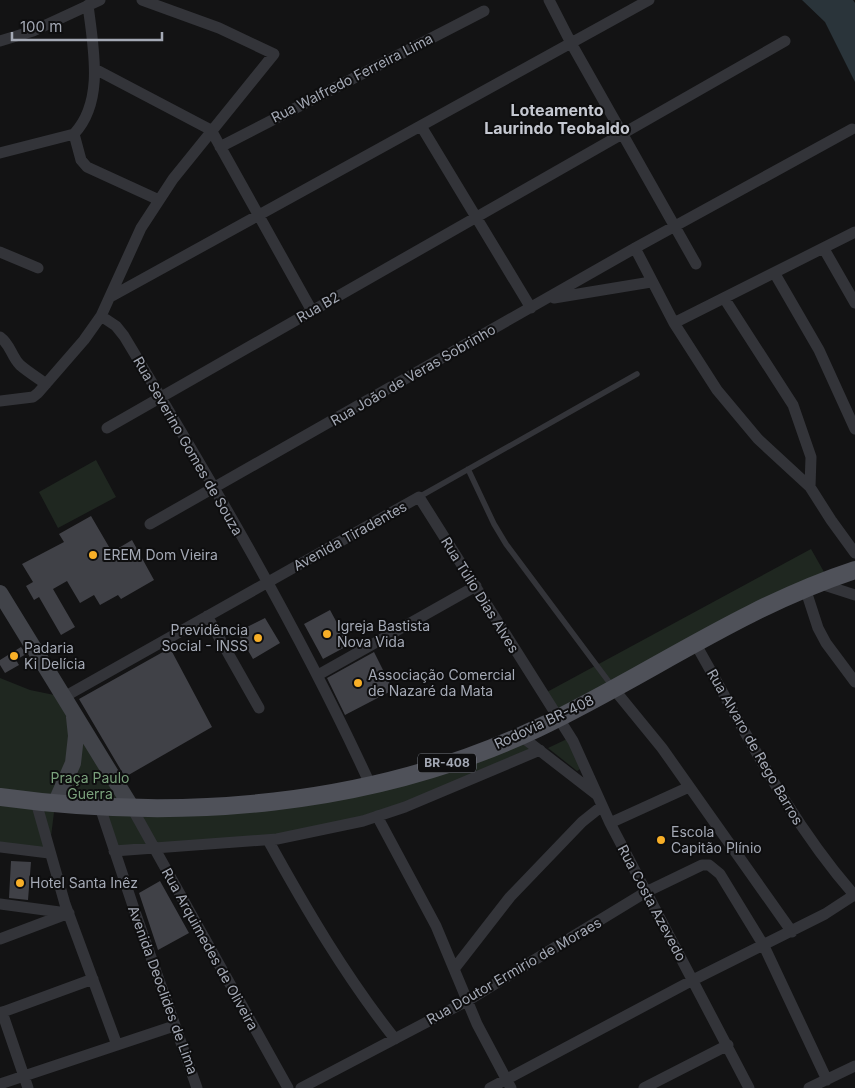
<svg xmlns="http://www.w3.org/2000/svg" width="855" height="1088" font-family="Inter,sans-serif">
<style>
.green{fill:#1f2720}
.water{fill:#2a343a}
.building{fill:#404147}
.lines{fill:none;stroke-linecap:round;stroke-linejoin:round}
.lane{stroke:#333439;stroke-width:5.5}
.street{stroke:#333439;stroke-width:11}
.secondary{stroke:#414349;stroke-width:16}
.primary{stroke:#4f5159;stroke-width:18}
.poi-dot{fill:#f8af27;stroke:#0e0e0f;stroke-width:2}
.labels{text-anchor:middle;stroke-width:4;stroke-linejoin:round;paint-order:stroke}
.shield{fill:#0e0e0f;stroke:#777a83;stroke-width:1}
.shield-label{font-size:12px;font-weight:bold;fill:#a4a9b5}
.street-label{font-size:14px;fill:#a4a9b5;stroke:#0e0e0f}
.poi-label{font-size:14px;fill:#a4a9b5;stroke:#0e0e0f;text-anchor:start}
.park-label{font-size:14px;fill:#7aa17c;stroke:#0e0e0f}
.quarter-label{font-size:16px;font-weight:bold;fill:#c5c8d1;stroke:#0e0e0f}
</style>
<rect width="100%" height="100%" fill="#131314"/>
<path class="green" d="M96,460L116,497L58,528L39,492Z
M811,549L828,579L563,716L547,692Z
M0,678L30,690L64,697L76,736L55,804L49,853L0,847Z
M77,726L124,806L63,804Z
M521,736L540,750L463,783L314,832L114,851L100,807L132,808L370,784Z
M567,739L582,768L577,771L548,748Z"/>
<path class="water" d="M802,0H853L855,3V82L825,22Z"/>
<path class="building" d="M91,516L112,552L132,540L154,580L121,599L118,595L100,605L94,595L80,603L67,581L53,589L75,627L61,635L39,597L34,600L26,586L33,582L22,564L64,542L59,534Z
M330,610L349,645L323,659L304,624Z
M265,618L280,643L253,659L237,632Z
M21,647L26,654L16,660L19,665L5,673L0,665V660Z
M170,648L212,727L125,777L79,699Z
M374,652L393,690L345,715L327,678Z
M11,861L31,862L28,900L9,898Z
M160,881L189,933L158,950L139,893Z"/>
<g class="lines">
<path class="lane" d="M468,469L494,524L506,544L612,686
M419,497L637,374"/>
<path class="street" d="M549,0L571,43L696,264
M0,41L33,31L100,0
M95,69L211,130L312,311
M421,126L531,308
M74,134C105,101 93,47 88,5
M74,134L81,160L87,167L159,200
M220,147L484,11
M0,153L74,134
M635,248L674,323L717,390L758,439L810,487L831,520L855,553
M824,249L855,303
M0,252L38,268
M775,274L819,350L855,429
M112,296L649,0
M554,298L651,282
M724,298L793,405L811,457L810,487
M101,316L116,326L124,336C212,482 299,629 370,784
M674,323L855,232
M0,337C11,345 11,356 20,365C28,372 38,378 46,384
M0,401L33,397L38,393L84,340L101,316L141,228L173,179L274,54L219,28L142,0
M107,428L785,41
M150,524L635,248L852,129
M821,584L855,595
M805,588L818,628L826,643L855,682
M207,616L259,708
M695,643C746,732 787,818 855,896
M318,675L476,586
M613,688L662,748L792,932
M64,697L419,497L573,741L610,823L749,1088
M521,736L597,795
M36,802L65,904L117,1045
M100,807L134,909L197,1088
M132,808L288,1088
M377,816L436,926L477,1024L511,1088
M610,823L689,787
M268,840C306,909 346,977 395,1039
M0,847L49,853
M114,851L277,839L363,821L405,807L540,750
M0,904L67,913
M0,939L69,913
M454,969L510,897L582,822L602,806
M2,1012L28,1088
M0,1013L93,979
M0,1084L174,1026
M301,1088L467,1001L646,892L702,865H709L720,874L764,946L827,1080
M490,1088L693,980L825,914L854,895
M644,1088L728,1045
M809,1088L855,1066"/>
<path class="secondary" d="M0,593L132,808
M55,804L73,763L76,736L74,717"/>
<path class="primary" d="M0,797C180,822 372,807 538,728C645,677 742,607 855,570"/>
</g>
<g class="poi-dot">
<circle cx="93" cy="555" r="5"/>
<circle cx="327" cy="634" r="5"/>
<circle cx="258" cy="638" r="5"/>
<circle cx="14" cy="656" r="5"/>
<circle cx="358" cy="683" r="5"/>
<circle cx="661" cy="840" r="5"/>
<circle cx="20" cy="883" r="5"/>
</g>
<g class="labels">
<rect class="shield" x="418" y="753.5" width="58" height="19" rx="4"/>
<g class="shield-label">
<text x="447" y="767">BR-408</text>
</g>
<g class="street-label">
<text transform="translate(352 78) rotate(-27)" y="5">Rua Walfredo Ferreira Lima</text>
<text transform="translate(318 307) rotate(-30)" y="5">Rua B2</text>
<text transform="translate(413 375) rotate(-30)" y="5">Rua João de Veras Sobrinho</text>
<text transform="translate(188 446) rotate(60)" y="5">Rua Severino Gomes de Souza</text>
<text transform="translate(350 536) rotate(-29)" y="5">Avenida Tiradentes</text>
<text transform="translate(480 595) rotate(58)" y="5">Rua Túlio Dias Alves</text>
<text transform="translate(544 722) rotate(-25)" y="5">Rodovia BR-408</text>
<text transform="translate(755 747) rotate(60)" y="5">Rua Alvaro de Rego Barros</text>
<text transform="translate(652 903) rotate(62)" y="5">Rua Costa Azevedo</text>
<text transform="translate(210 949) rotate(61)" y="5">Rua Arquimedes de Oliveira</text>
<text transform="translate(514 971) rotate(-30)" y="5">Rua Doutor Ermirio de Moraes</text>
<text transform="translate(163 990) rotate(70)" y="5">Avenida Deoclides de Lima</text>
</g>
<g class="poi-label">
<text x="103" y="560">EREM Dom Vieira</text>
<text x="337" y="631">Igreja Bastista<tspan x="337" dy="16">Nova Vida</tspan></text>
<text x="248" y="635" text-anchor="end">Previdência<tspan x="248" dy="16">Social - INSS</tspan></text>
<text x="24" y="653">Padaria<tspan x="24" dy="16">Ki Delícia</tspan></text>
<text x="368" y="680">Associação Comercial<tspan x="368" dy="16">de Nazaré da Mata</tspan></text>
<text x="671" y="837">Escola<tspan x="671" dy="16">Capitão Plínio</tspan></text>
<text x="30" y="888">Hotel Santa Inêz</text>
</g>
<g class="park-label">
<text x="90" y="783">Praça Paulo<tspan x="90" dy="16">Guerra</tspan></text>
</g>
<g class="quarter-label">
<text x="557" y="116">Loteamento<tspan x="557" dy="18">Laurindo Teobaldo</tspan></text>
</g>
</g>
<path d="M12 32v8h150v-8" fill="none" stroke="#a4a9b5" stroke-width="2.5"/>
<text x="20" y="32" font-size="15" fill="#a4a9b5" stroke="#0e0e0f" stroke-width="4" paint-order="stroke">100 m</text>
</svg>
